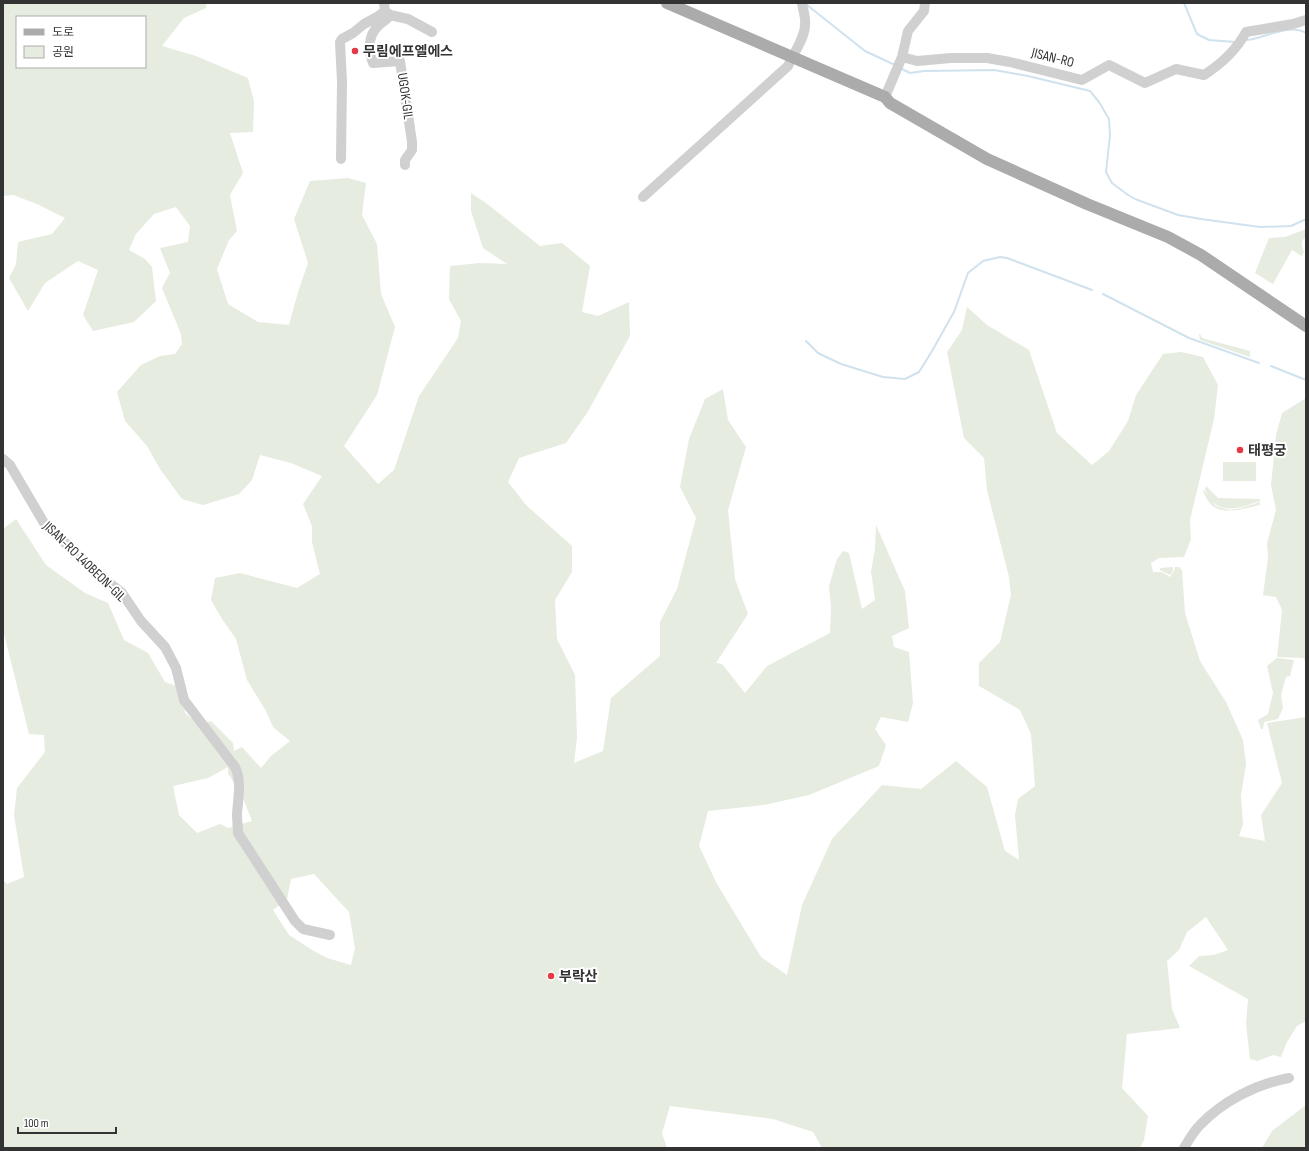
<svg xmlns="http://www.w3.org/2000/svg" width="1309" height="1151" font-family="'Sofia Sans Condensed','Noto Sans KR',sans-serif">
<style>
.green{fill:#e6ecdf;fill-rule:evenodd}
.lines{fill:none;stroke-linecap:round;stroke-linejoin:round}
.stream{stroke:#cfe2ee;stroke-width:2}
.minor{stroke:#d0d0d0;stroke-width:10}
.major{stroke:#ababab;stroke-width:12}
.poi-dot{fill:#e63946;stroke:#fff;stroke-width:1.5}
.labels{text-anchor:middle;stroke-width:4;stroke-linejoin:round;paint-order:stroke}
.poi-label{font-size:14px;font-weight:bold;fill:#333;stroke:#fff;text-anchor:start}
.street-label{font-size:14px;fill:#333;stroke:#fff}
</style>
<rect width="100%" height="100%" fill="#fff"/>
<path class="green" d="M3,3H207L206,8L184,18L162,46L196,56L248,78L254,101L253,132L230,133L243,173L230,195L237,231L229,240L217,269L228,304L258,322L289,325L298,292L308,263L294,219L310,181L348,178L366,183L362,215L377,244L381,294L395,327L377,395L344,446L378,484L394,470L419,396L458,338L461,321L449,299L450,266L480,263L507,264L483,248L471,211V193L486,203L540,246L562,243L590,266L582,312L598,316L629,302L630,336L587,413L566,443L519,458L508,482L526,505L572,546V572L555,600L557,639L575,675L577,738L574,763L603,751L611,698L660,656V622L677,589L696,518L680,487L689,439L705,399L723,389L728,420L746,447L728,510L735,579L748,614L716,663L722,664L745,693L767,666L830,633L831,607L829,586L837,559L843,551L849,553L862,609L875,600L871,571L875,549L876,525L905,591L909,628L892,636L894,647L909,652L913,703L908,722L881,717L875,729L886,745L879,766L809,795L764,805L708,811L699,846L717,884L761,957L787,975L802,905L832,839L882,785L921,789L956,761L987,787L1005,851L1019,860L1015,815L1018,799L1035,786L1031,734L1020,710L979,686V663L1000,642L1011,595L1009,577L987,490L984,458L964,438L947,352L962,330L967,307L987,325L1029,350L1057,433L1092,465L1109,451L1128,421L1136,395L1163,354L1181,352L1203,357L1218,385L1214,419L1190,520L1191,539L1184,557L1159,558L1151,563L1153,572H1162L1170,577L1174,571L1175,567H1179L1182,570L1185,613L1200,661L1226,702L1243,740L1246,764L1241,796L1243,824L1239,836L1265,841L1261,815L1282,783L1267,723L1306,717V1021L1297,1026L1287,1042L1281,1057L1273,1055L1257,1061L1250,1059L1246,1024L1248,999L1189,966L1199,956L1214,955L1228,950L1206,917L1187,932L1179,950L1167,961L1172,1009L1180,1028L1127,1034L1122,1088L1148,1116L1144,1140L1140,1148H822L813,1132L773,1119L670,1106L662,1133L667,1148H3V880L7,884L24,877L14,815L17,788L45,752L44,735L29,734L3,630V529L16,519L46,565L85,593L108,603L124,640L148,653L165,682L182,688L185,713L198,724L211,721L233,743L234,751L242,747L261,768L271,756L290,741L273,727L266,711L247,680L236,639L222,619L211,600L215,578L240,573L297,588L320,574L312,542V526L303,504L322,476L291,463L260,455L252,480L239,494L203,505L182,499L160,469L147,446L125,421L117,392L141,365L160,356L175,354L182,344L181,334L162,288L170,273L160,248L188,242L190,226L176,207L154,214L136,234L129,250L145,259L152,267L156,301L134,322L93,331L83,315L98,270L78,261L45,283L28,311L9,278L16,264L18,242L52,234L65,218L37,204L13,195L3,196ZM17,17H145V67H17ZM228,767V773L243,798L252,821L228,828L220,824L197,833L179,815L173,786L208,778ZM314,874L349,912L355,948L351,965L327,958L312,950L289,935L273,910L287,899L291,879Z
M1306,229V237L1302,241V246L1304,252L1302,256L1292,250L1273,284L1255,273L1269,238L1285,237Z
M1199,334H1200L1202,338L1250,351V357L1200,340Z
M1306,398V661L1303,658L1277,657L1282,610L1276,597L1263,595L1268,558L1267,543L1276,510L1271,485L1276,435L1282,413Z
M1223,462H1256V481H1223Z
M1206,486L1218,498L1260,499V501C1244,506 1225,515 1212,501L1216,506L1229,510L1241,508L1260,502V505C1237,510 1212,520 1203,490H1204L1209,496L1205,489Z
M1173,567V571L1170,575L1160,570V568Z
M1277,658L1294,660L1290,676L1286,677L1281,695L1283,708L1278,719L1264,722L1263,729H1261L1258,720L1268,714L1273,693L1267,666Z
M1306,1105V1148H1262L1272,1131Z"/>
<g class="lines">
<path class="stream" d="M1184,3L1197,34L1209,40L1235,42
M807,5L865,51L895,65
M1247,40C1266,38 1288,23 1306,33
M900,68L910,73L924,71L994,70L1028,76L1090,91L1099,102L1109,119L1110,135L1106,172L1112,183L1128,195L1135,199L1178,215L1201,219L1260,227L1291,226L1306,219
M1103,294L1189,338L1259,363
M806,341L818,353L841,364L883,377L905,379L919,372L932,351L954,312L968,273L983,261L1000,257L1007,258L1092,290
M1271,366L1306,380"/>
<path class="minor" d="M385,11L390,15C387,20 382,22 378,26C368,36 368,50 373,63L400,61L412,142V150L405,160V165
M390,15L408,19L432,32
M902,57L908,31L924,11L925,3
M885,97L902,57L917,61L951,58H987L1010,62L1082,80L1109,65L1145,83L1176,69L1204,75C1221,64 1236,51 1246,32L1293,24L1306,20
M341,159L342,82L340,42L342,39L353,33L364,24L377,17L385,11L384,3
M643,197L788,66C793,54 805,38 805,25C806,18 803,10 802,3
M3,459L10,465L44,523L98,574L122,593L141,621L165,647L176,668L184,700L235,767C242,781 238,799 237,814C237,820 238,827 238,833L295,921L303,929L330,935
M1184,1148C1189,1140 1193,1132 1200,1125C1223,1101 1256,1084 1289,1078"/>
<path class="major" d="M667,3L885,97L890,103L987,159L1087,204L1168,237L1201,255L1306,326"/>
</g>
<g class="poi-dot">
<circle cx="355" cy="51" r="4"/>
<circle cx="1240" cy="450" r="4"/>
<circle cx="551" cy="976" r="4"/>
</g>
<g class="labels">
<g class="poi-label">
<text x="363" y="56">무림에프엘에스</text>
<text x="1248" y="455">태평궁</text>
<text x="559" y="981">부락산</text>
</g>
<g class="street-label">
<text transform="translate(1053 57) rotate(14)" y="5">JISAN-RO</text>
<text transform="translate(406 96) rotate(82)" y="5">UGOK-GIL</text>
<text transform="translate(85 561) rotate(44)" y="5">JISAN-RO 140BEON-GIL</text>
</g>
</g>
<rect width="1309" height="1151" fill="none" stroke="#333333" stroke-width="8"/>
<rect x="16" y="16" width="130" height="52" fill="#ffffff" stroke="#adadad"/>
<rect x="24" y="29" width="20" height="6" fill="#ababab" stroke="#adadad"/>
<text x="52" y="36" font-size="12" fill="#333333">도로</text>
<rect x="24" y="46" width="20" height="12" fill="#e6ecdf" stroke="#adadad"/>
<text x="52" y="56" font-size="12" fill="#333333">공원</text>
<path d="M18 1127v6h98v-6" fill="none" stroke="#333333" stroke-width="2"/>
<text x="24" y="1127" font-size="12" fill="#333333" stroke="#ffffff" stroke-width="3" paint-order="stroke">100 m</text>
</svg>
